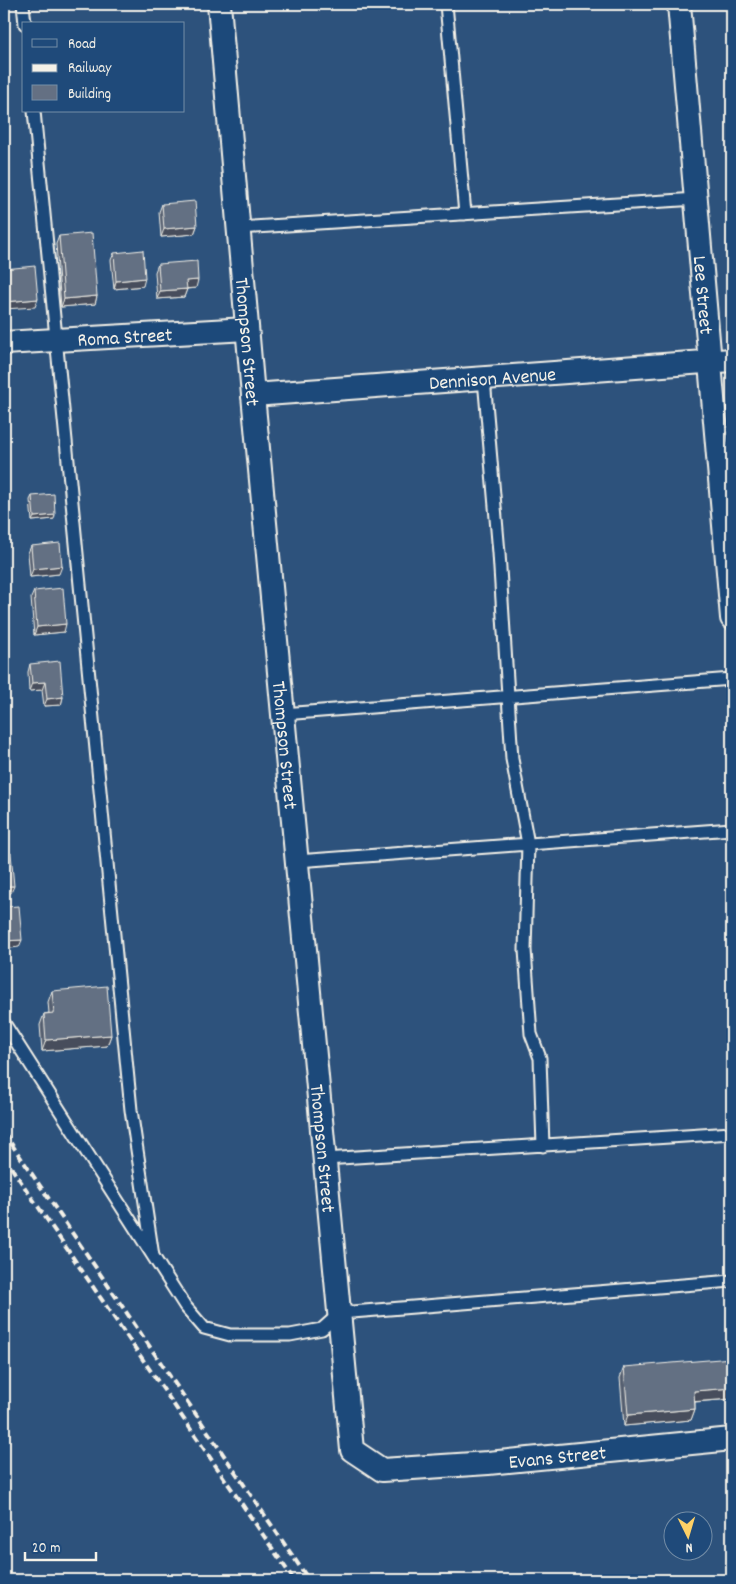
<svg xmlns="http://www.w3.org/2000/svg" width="736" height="1584" font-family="Dekko,sans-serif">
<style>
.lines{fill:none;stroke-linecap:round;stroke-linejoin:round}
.service-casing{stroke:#f4f1e8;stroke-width:15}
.minor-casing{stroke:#f4f1e8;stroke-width:26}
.service{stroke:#1f4a7a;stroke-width:11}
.minor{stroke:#1f4a7a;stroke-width:22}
.rail{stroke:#f4f1e8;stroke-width:4;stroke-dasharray:8 4;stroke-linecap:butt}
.wall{fill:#566071;stroke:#f4f1e8}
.shaded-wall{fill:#464e5c;stroke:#f4f1e8}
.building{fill:#647083;stroke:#f4f1e8}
.labels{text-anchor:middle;stroke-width:4;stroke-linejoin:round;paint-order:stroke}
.street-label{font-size:20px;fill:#f4f1e8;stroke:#1f4a7a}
</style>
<rect width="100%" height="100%" fill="#2d527c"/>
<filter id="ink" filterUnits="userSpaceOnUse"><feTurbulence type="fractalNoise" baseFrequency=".02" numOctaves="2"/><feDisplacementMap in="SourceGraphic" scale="10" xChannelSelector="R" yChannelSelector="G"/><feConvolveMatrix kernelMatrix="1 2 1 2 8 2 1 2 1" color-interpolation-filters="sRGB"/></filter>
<g filter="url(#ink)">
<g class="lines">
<defs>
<path id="service" d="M23,4L25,24
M446,4L465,214
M34,111L131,1110L153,1256
M238,228L697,199
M484,379L499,553L512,759L528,844L525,950L531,1034L540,1058L543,1146
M283,714L732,679
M297,861L732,829
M4,1023L185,1306L204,1328L230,1335H290L322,1329L340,1313L732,1281
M325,1159L732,1133"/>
<g id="minor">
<path id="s1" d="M219,4L253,395L352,1450L382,1470L488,1463L732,1439"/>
<path id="s2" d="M679,4L732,618"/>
<path id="s3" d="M4,343L247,329"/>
<path id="s4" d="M253,395L732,360"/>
</g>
</defs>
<use href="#service" class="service-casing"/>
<use href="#minor" class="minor-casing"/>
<use href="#service" class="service"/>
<use href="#minor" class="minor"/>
<path class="rail" d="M4,1133L309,1580
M4,1157L294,1580"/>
</g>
<path class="wall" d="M162,204L197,226L194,234L161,237L159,212Z
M59,236L97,296L95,304L61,307L56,244Z
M114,253L143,286L114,289L111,260Z
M158,264L196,288L187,289L184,297L157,299L155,272Z
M32,496L54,519L32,521L30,500Z
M31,546L59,574L30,577L28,553Z
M34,591L64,632L34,635L31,598Z
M30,664L63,697L61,705L44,706L42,690L29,691L28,672Z
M52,991L111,1035L107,1046L42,1051L40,1025L44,1014L49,1013L48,1002Z
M624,1367L732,1399L695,1402V1409L691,1420L624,1426L620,1378Z"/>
<path class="shaded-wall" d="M197,226L194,234L161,237L164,229Z
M145,278L143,286L114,289L116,281Z
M198,280L196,288L183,289L186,281Z
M187,289L184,297L157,299L160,291Z
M97,296L95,304L61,307L64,299Z
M38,299L35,307L4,309L5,302Z
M55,515L54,519L32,521L34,517Z
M62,566L59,574L30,577L33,569Z
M66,624L64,632L34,635L37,627Z
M4,672H8L5,679H4Z
M45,682L42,690L29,691L32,683Z
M63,697L61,705L44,706L47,699Z
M4,886H14L11,893L4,894Z
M22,940L19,947L4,949V941Z
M111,1035L107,1046L42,1051L46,1040Z
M732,1388V1399L690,1402L694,1391Z
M695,1409L691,1420L624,1426L628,1415Z"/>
<path class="building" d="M195,201L197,226L164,229L162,204Z
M92,233L97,296L64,299L59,236Z
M143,250L145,278L116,281L114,253Z
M197,261L198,280L186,281L187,289L160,291L158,264Z
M35,266L38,299L5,302L4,269Z
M54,494L55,515L34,517L32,496Z
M60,543L62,566L33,569L31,546Z
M63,588L66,624L37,627L34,591Z
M4,650H6L8,672H4Z
M60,661L63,697L47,699L45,682L32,683L30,664Z
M11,853L14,886H4V854Z
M19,906L22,940L4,941V907Z
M107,986L111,1035L46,1040L44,1014L54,1013L52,991Z
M732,1358V1388L694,1391L695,1409L628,1415L624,1367Z"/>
</g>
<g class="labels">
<g class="street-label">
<text dy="7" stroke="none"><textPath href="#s2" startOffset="292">Lee Street</textPath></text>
<text dy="7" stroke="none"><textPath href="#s3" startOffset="121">Roma Street</textPath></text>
<text dy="7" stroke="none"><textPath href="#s1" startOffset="339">Thompson Street</textPath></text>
<text dy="7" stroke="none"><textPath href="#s4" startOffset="240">Dennison Avenue</textPath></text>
<text dy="7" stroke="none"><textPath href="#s1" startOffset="744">Thompson Street</textPath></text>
<text dy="7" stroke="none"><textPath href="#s1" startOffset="1149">Thompson Street</textPath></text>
<text dy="7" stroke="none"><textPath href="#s1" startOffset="1664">Evans Street</textPath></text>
</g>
</g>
<rect width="736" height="1584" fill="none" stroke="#1f4a7a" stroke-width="20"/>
<rect x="10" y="10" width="716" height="1564" fill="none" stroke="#f4f1e8" stroke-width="2" filter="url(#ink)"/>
<rect x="22" y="22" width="162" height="90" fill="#1f4a7a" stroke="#748da6"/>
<rect x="32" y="39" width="25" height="8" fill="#1f4a7a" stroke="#748da6"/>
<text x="68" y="48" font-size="15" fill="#f4f1e8">Road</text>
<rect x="32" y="64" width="25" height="8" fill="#f4f1e8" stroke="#748da6"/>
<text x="68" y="72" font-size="15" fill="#f4f1e8">Railway</text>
<rect x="32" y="85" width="25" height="15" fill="#647083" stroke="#748da6"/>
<text x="68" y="98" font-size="15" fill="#f4f1e8">Building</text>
<g transform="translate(688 1536) rotate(175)"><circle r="24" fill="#1f4a7a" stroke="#748da6"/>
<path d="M0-4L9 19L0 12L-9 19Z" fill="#ffd166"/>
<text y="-8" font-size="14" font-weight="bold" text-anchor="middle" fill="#f4f1e8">N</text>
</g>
<path d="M25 1552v8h71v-8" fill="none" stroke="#f4f1e8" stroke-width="2.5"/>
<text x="32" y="1552" font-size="15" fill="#f4f1e8" stroke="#1f4a7a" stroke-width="4" paint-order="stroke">20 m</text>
</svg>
